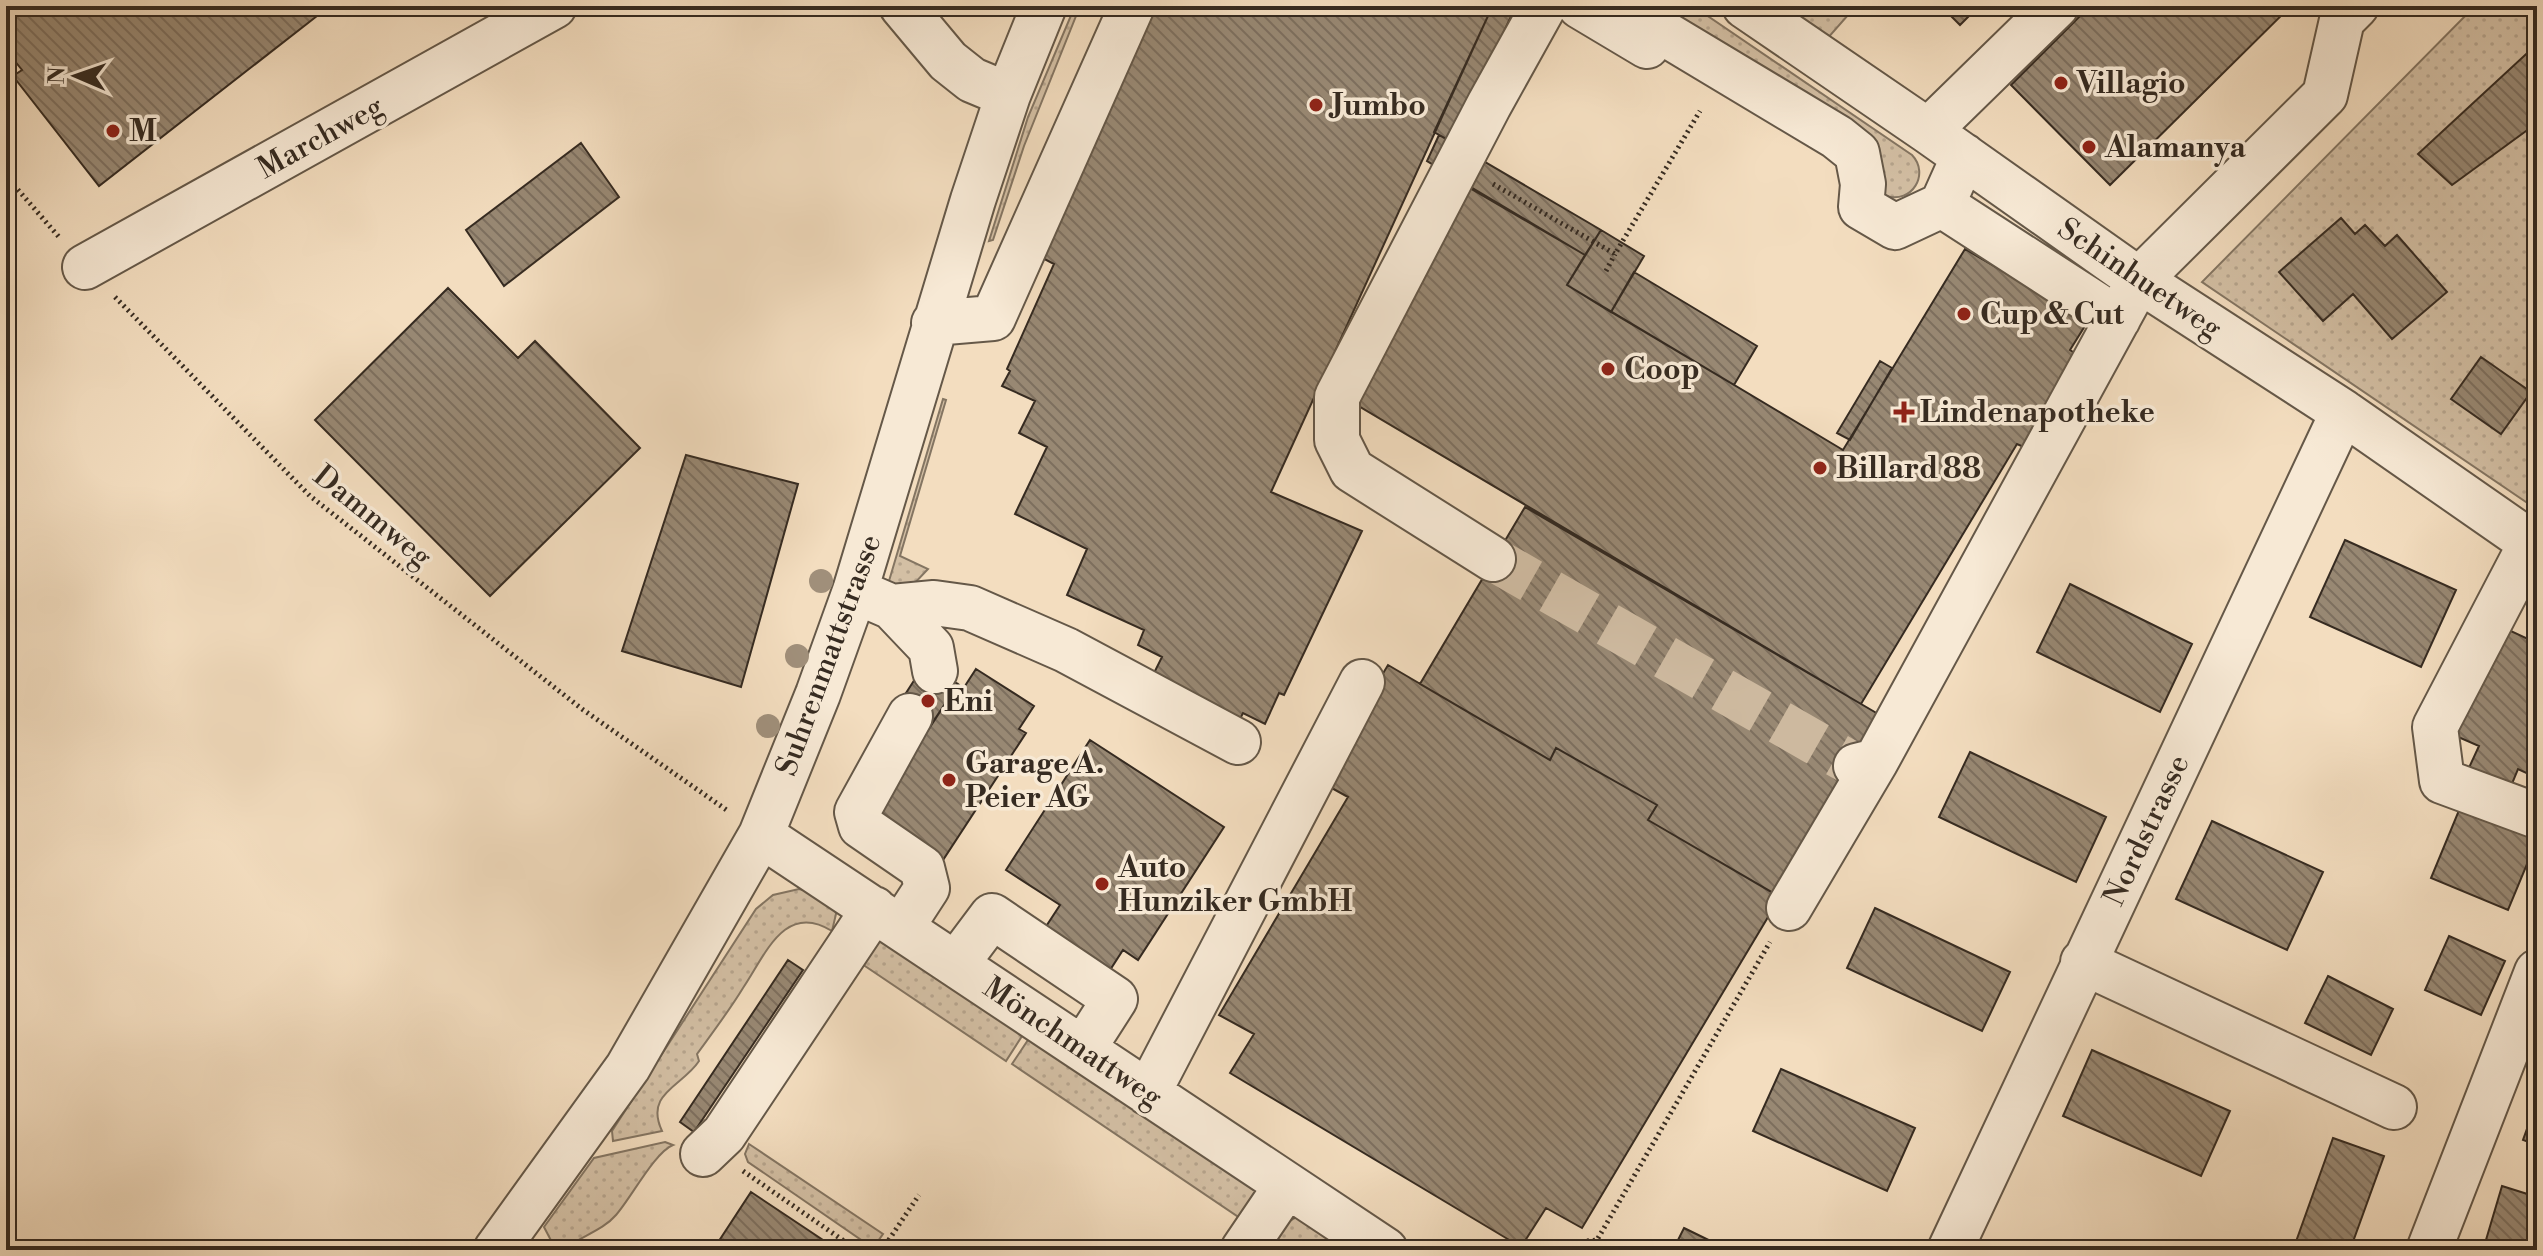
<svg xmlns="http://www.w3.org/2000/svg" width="2543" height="1256" font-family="'Libre Bodoni',serif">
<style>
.grass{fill:url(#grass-dots);stroke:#847562;stroke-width:2}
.building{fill:url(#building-back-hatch);stroke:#362b21;stroke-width:2}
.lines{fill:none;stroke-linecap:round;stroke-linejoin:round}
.minor-tunnel{stroke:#cdb99f;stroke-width:44;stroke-dasharray:44 22;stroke-linecap:butt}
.minor-casing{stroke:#655848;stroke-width:48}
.path{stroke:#362b21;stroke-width:5;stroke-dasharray:2 4;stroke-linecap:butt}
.minor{stroke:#f7e9d5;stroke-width:44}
.tree{fill:#a08f7a}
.poi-dot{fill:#8f2418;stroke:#f7e9d5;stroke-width:3}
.labels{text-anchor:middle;stroke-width:7;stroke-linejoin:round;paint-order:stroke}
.poi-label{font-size:30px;font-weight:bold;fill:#362b21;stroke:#f7e9d5;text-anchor:start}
.street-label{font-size:30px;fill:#362b21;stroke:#f7e9d5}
</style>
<defs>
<pattern id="grass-dots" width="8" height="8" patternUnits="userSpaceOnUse" patternTransform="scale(2)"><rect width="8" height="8" fill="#d3bfa4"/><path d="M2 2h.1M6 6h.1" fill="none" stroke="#b6a48d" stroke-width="1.8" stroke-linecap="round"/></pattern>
<pattern id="building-back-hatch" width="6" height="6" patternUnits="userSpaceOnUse" patternTransform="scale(2)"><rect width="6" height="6" fill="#988873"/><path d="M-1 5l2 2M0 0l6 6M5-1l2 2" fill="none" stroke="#7d6f5e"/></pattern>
</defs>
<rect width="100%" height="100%" fill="#f3ddbf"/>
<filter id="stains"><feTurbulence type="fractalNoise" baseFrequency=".0025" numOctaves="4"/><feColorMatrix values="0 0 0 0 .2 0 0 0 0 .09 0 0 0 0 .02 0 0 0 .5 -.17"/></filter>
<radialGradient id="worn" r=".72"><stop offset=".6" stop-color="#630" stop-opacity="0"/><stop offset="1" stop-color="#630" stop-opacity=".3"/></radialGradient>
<path class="grass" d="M1075,6H1080L1024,146L993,240L989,241L1028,117Z
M1645,6H1693L1912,155C1930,174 1912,204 1886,196Z
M1777,6H1856L1827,39Z
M2475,6H2537V488L2529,504L2202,282Z
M943,399L946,400L900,556L928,569L911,587L890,585L889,581Z
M799,889L808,891L835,906L836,914L832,931C784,901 765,956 743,988C729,1011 713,1032 697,1054L699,1061C683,1086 644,1093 662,1131L613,1141L612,1131L756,909L773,895Z
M881,937L1024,1033L1006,1061L862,964Z
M1030,1037L1256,1189L1257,1194L1240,1218L1012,1064Z
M665,1142L673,1145C655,1152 631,1198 616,1215C605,1228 588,1234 573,1243L570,1250H556L544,1227L594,1158Z
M749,1144L883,1234L873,1248L748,1162L745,1154Z
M1297,1217L1349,1250H1287L1276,1243C1277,1232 1287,1221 1297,1217Z"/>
<path class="building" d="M6,6H323L326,9L99,186L13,76L22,70L6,50Z
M1152,6H1467L1488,16L1271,492L1362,531L1284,695L1279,693L1265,724L1243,713L1240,719L1152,677L1162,657L1138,645L1144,630L1067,595L1087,549L1015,514L1047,447L1019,433L1035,401L1002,386L1010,371L1007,369L1054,264L1035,254Z
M1467,6H1516L1452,142L1434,132L1488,16Z
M1941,6H1979L1960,25Z
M2090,6H2291L2110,185L2011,85Z
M2537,44V123L2452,185L2418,154Z
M1439,135L1601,230L1585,255L1427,161Z
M581,143L619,197L504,286L466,230Z
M1461,183L1585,255L1567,285L1843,450L1965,249L2088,321L2070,350L2079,356L2026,448L2017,444L1861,704L1357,405Z
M2341,218L2355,234L2365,225L2385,246L2397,235L2447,292L2392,339L2353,294L2323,321L2279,272Z
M1601,230L1644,256L1611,312L1567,285Z
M1634,272L1757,346L1734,385L1611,312Z
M448,288L518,358L535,341L640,448L490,596L315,420Z
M2481,357L2531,392L2501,434L2451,399Z
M1880,361L1892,368L1850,440L1837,433Z
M686,455L798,484L741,687L622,651Z
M1525,507L1885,718L1780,897L1648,820L1657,805L1556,748L1550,760L1420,684Z
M2345,540L2456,590L2421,667L2310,617Z
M2070,584L2192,644L2160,712L2037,652Z
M2537,624V778L2518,769L2509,791L2467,772L2479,746L2449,733L2498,625L2530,640Z
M924,665L958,684L929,728L897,707Z
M1388,665L1550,760L1556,748L1657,805L1648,820L1780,897L1582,1228L1546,1208L1521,1247L1230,1073L1254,1034L1219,1015L1348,797L1319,781Z
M976,669L1034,706L1019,729L1026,733L943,860L873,815L958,684L963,689Z
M1090,740L1224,827L1138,960L1123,950L1110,970L1045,928L1060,905L1006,870Z
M1970,752L2106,817L2076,882L1939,817Z
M2462,803L2537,834V840L2508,910L2431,878Z
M2212,821L2323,872L2287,950L2176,899Z
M1875,908L2010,972L1982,1031L1847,968Z
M2449,936L2505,961L2481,1015L2425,990Z
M788,960L803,970L694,1132L680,1122Z
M2328,976L2393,1009L2371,1055L2305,1023Z
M2092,1050L2230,1111L2201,1176L2063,1116Z
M1781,1069L1915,1128L1887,1191L1753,1131Z
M2537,1101V1145L2523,1140Z
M2333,1138L2384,1156L2350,1250H2293Z
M2502,1186L2537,1197V1250H2483Z
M751,1192L838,1250H713Z
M1684,1228L1729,1250H1673Z"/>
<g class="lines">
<path class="minor-tunnel" d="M1493,559L1856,766"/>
<defs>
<path id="minor" d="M902,6L948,61L972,80L1008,95
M1580,6L1647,46
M1745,6L1928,131L2139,280L2343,412L2537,547
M1627,11L1837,137L1857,153L1863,184L1861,207L1895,227L1942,205L1964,156
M1928,131L2056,6
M1942,205L2118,319
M85,267L554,6
M934,323L993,318L1132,6
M2531,543L2435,727L2442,781L2537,816
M1493,559L1352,470L1337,440V397L1489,105L1544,6
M855,591L892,607L934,603L970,608L1066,650L1238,742
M892,607L931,648L935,671
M1856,766L1876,761L2139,280L2325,95L2342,20L2356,6
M761,835L1385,1250
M1789,908L1876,761
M901,928L927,888L922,868L861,826L857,812L910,716
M2083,962L2394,1107
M956,964L992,916L1115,999L1083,1049
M1148,1093L1362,682
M703,1154L724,1134L874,909
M496,1250L628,1067L761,835L818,694L855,591L973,200L1008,95L1044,6
M1243,1250L1287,1185
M1950,1250L2343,412
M2429,1250L2537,972"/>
</defs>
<use href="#minor" class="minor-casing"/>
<path class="path" d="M6,176L59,237
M1493,184L1615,254L1700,111
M1606,271L1615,254
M115,297L310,496L582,709L728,811
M743,1171L857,1250
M1587,1241L1597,1240L1770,942
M882,1250L919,1195"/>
<use href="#minor" class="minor"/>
</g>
<g class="tree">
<circle cx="821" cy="581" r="12"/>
<circle cx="797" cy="656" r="12"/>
<circle cx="768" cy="726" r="12"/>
</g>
<g class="poi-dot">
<circle cx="2061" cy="83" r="8"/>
<circle cx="1316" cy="105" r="8"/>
<circle cx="113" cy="131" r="8"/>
<circle cx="2089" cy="147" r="8"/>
<circle cx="1964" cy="314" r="8"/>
<circle cx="1608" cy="369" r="8"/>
<path d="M1900 400h8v8h8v8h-8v8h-8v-8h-8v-8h8z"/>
<circle cx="1820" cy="468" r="8"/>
<circle cx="928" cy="701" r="8"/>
<circle cx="949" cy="780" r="8"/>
<circle cx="1102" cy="884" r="8"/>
</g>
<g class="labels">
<g class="poi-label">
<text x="2077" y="93">Villagio</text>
<text x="1332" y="115">Jumbo</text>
<text x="129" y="141">M</text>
<text x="2105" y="157">Alamanya</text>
<text x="1980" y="324">Cup &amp; Cut</text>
<text x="1624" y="379">Coop</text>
<text x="1920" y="422">Lindenapotheke</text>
<text x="1836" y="478">Billard 88</text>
<text x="944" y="711">Eni</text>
<text x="965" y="773">Garage A.<tspan x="965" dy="34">Peier AG</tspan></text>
<text x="1118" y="877">Auto<tspan x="1118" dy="34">Hunziker GmbH</tspan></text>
</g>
<g class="street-label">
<text transform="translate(320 137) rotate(-29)" y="10">Marchweg</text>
<text transform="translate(2140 278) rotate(34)" y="10">Schinhuetweg</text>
<text transform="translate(373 516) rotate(39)" y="10">Dammweg</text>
<text transform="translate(828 655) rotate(-70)" y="10">Suhrenmattstrasse</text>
<text transform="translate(2146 830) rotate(-65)" y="10">Nordstrasse</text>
<text transform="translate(1073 1042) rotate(34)" y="10">Mönchmattweg</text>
</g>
</g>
<rect width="2543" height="1256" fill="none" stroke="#f3ddbf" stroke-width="32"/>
<rect x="8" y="8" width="2527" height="1240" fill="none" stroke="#362b21" stroke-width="4"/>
<rect x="16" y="16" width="2511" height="1224" fill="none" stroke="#362b21" stroke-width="2"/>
<g transform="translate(76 76) rotate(272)" stroke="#f7e9d5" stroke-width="6" paint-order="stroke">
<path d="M0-6L14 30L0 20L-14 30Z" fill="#362b21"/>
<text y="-12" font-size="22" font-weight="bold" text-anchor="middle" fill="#362b21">N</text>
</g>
<rect width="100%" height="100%" filter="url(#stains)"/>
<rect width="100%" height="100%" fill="url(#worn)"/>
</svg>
